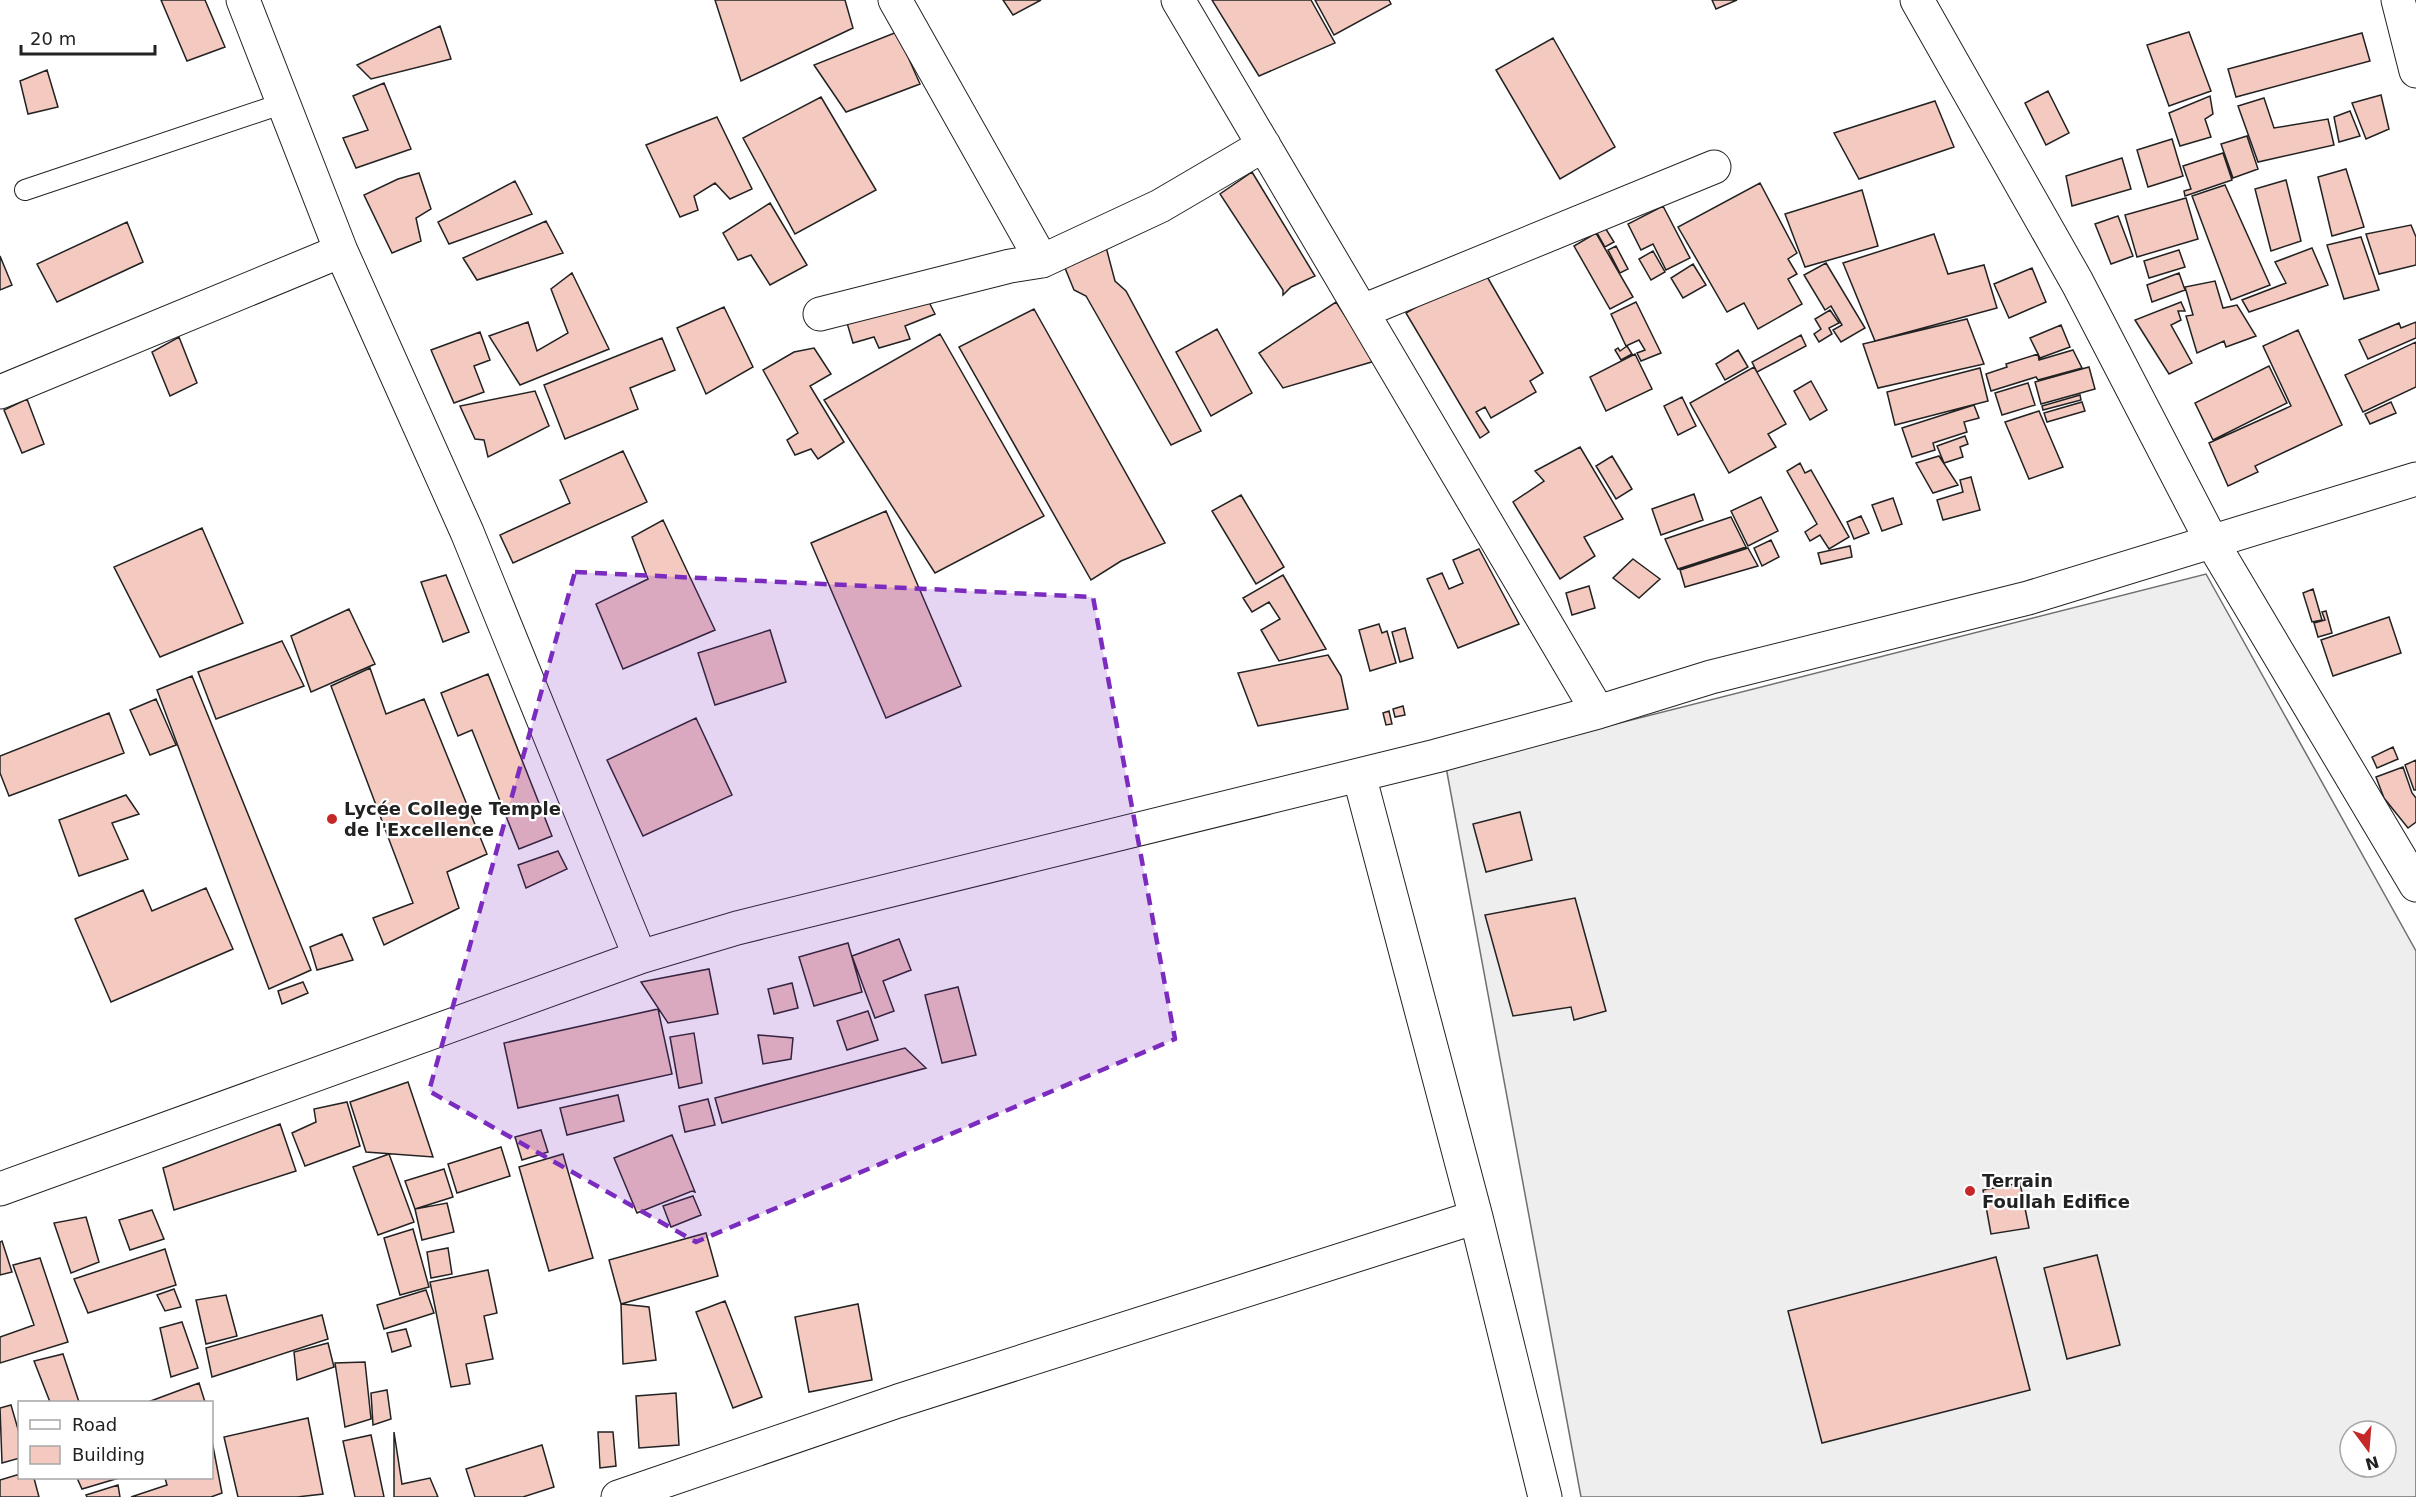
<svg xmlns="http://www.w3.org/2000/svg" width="2416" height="1497" font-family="'DejaVu Sans',sans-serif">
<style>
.pitch{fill:#eee;stroke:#6f6f6f;stroke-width:1.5;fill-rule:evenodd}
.building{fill:#f3c9c0;stroke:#222;stroke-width:1.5}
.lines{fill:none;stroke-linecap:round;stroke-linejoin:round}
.service-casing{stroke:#222;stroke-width:22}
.minor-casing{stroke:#222;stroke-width:35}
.service{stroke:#fff;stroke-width:20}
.minor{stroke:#fff;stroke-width:33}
.marked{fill:#7b2cbf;fill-opacity:0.2;stroke:#7b2cbf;stroke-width:4.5;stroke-dasharray:12 8;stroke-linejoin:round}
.poi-dot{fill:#c62828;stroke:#fff;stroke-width:2}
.labels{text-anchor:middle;stroke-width:4.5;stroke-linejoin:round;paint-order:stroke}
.poi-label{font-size:18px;font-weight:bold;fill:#222;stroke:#fff;text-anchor:start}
</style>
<rect width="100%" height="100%" fill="#fff"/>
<path class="pitch" d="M2206,574L2416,951V1497H1581L1446,767ZM2350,1431H2386V1467H2350Z"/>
<path class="building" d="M161,0H205L225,47L187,61Z
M715,0H845L853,28L741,81Z
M1003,0H1041L1013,15Z
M1212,0H1311L1335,43L1259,76Z
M1315,0H1389L1391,4L1334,35Z
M1712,0H1737L1716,9Z
M440,26L451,59L371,79L357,65Z
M897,32L920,84L846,112L814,65Z
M2189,32L2211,91L2169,106L2147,45Z
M2362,33L2370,61L2236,97L2228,69Z
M1553,38L1615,147L1560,179L1496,70Z
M47,70L58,107L28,114L20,81Z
M384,83L411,149L356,168L343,138L368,130L353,96Z
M2048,91L2069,133L2046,145L2025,103Z
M2381,95L2389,129L2366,139L2352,103Z
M2210,96L2213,114L2205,119L2211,137L2180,146L2169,113Z
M821,97L876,190L795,234L743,138Z
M2264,98L2274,128L2328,119L2334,145L2258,162L2238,106Z
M1935,101L1954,147L1859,179L1834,133Z
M2350,111L2360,136L2339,142L2334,117Z
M717,117L752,189L730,199L715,183L694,196L698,210L680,217L646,145Z
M2247,136L2258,169L2233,178L2221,144Z
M2172,139L2183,176L2148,187L2137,150Z
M2223,153L2232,180L2185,196L2184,191L2191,189L2183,166Z
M2122,158L2131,189L2072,206L2066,176Z
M2346,169L2364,227L2332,236L2318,177Z
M1252,172L1315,276L1291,287L1283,295V290L1220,194Z
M419,173L431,209L416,218L421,241L392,253L364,195L398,179Z
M2286,180L2301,241L2271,251L2255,189Z
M515,181L532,214L449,244L438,222Z
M1760,183L1797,253L1788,259L1797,274L1788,279L1802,304L1758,329L1744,303L1727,312L1678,227Z
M2225,185L2270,285L2231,300L2192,196Z
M1862,190L1878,246L1805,267L1785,214Z
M2186,198L2198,239L2137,257L2125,215Z
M770,203L807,265L770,285L751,255L738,260L723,233Z
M1663,206L1690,258L1666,270L1653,244L1641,250L1628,224Z
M2118,216L2133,256L2111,264L2095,224Z
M546,221L563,253L477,280L463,258Z
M127,222L143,262L57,302L37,264Z
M2411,225L2416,237V265L2379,274L2366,234Z
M1604,226L1614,242L1605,247L1596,231Z
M1596,233L1633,297L1610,309L1574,246Z
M1934,234L1948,274L1984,265L1997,308L1875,341L1843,263Z
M2361,237L2379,290L2344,299L2327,245Z
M1616,246L1628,269L1620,273L1608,250Z
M1106,247L1115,281L1126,291L1201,431L1171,445L1086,296L1074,290L1065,268Z
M2312,248L2328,285L2249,312L2242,300L2286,283L2275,262Z
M2179,250L2185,267L2149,278L2144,261Z
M1653,251L1665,272L1651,280L1639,259Z
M0,256L12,285L0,290Z
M1826,263L1865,328L1841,342L1833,330L1842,325L1831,306L1825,310L1804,275Z
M1693,264L1706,285L1683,298L1671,278Z
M1482,268L1543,373L1530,381L1536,392L1491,418L1485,407L1476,412L1489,432L1480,438L1406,313Z
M2032,268L2046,302L2009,318L1994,284Z
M572,273L609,349L520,385L489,336L528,322L537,351L568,333L551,289Z
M2179,273L2185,290L2152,302L2147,285Z
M2215,281L2223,308L2237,305L2256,336L2226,347L2224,341L2197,353L2186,316L2193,315L2185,287Z
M924,292L935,314L905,326L910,339L879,348L874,337L853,343L847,323Z
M1336,302L1375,361L1283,388L1259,353Z
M1636,302L1661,353L1641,361L1637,353L1645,350L1639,340L1626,346L1611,314Z
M2181,302L2185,311H2178L2181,320L2171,325L2192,363L2169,374L2135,320Z
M724,307L753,367L706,394L677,328Z
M1034,309L1165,543L1121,561L1091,580L959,347Z
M1830,310L1839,323L1829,328L1832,334L1819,342L1814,334L1821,329L1815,319Z
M1967,319L1984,364L1878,388L1863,344Z
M2416,322V338L2368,359L2359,340L2399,323L2401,328Z
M2061,325L2070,347L2040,358L2030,338Z
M1217,329L1252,393L1211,416L1176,352Z
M2298,330L2342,425L2255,466L2258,472L2228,486L2209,443L2291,406L2263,346Z
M480,332L490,360L474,366L484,392L454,403L431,350Z
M940,334L1044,516L935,573L824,400Z
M1801,335L1806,346L1757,372L1752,362Z
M179,337L197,383L170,396L152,352Z
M662,338L675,370L630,388L638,409L565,439L544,385Z
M2416,342V387L2363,412L2345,375Z
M1627,346L1632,354L1621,360L1615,350L1618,348L1620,351Z
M814,348L831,374L810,386L844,442L818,459L811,449L795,455L787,440L798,433L763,370L794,352Z
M1738,350L1748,367L1725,380L1716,364Z
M2073,350L2082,368L2038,380L2036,377L1991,391L1986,374L2007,367L2006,364L2038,354L2039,360Z
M1635,354L1652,389L1606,411L1590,377Z
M2269,366L2287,403L2213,440L2195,403Z
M1754,367L1786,424L1768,434L1776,447L1729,473L1690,403Z
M2089,367L2095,389L2041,404L2035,382Z
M1980,368L1988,401L1895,425L1887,392Z
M1811,381L1827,410L1810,420L1794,391Z
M2028,383L2035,405L2002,415L1995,393Z
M535,391L549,426L488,457L484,440L475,439L460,406Z
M2080,395L2081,400L2043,410L2042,406Z
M1682,397L1696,426L1678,435L1664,406Z
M27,399L44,444L22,453L4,410Z
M2082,402L2085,411L2047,422L2044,413Z
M2391,402L2396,413L2370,424L2365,414Z
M1974,405L1979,418L1964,422L1967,432L1933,443L1935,450L1912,457L1902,428Z
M2039,411L2063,467L2029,479L2005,422Z
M1965,436L1968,444L1960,447L1963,457L1944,463L1937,446Z
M1580,447L1623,519L1584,537L1595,556L1560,579L1513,502L1544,481L1535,471Z
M623,451L647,502L513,563L500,535L570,503L560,480Z
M1612,456L1632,489L1616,499L1596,466Z
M1939,456L1958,485L1933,493L1916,463Z
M1800,463L1805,473L1811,470L1849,537L1829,549L1820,535L1810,541L1805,532L1817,524L1787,471Z
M1971,477L1980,510L1943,520L1937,500L1963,492L1960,480Z
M1694,494L1703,520L1661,535L1652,509Z
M1241,495L1284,567L1256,584L1212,511Z
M1761,497L1778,531L1748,546L1731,511Z
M1893,498L1902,524L1882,531L1872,505Z
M886,511L961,686L886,718L811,543Z
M1861,516L1869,533L1854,539L1847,522Z
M1731,517L1746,547L1678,569L1665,539Z
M663,520L715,630L623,669L596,604L648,579L632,537Z
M202,528L243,623L160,657L114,567Z
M1771,540L1779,557L1762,566L1754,548Z
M1850,546L1852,557L1821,564L1818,553Z
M1748,548L1758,566L1685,587L1680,570Z
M1479,549L1519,624L1458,648L1427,579L1442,573L1449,589L1463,583L1453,560Z
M1633,559L1660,579L1639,598L1613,578Z
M446,575L469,632L443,642L421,582Z
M1283,575L1326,649L1279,661L1261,630L1280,619L1269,602L1252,612L1243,598Z
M1589,586L1595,608L1572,615L1566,593Z
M2313,589L2322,620L2312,622L2303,593Z
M349,609L375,664L311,692L291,636Z
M2326,611L2332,633L2318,637L2314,623L2325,620L2322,612Z
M2389,617L2401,653L2333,676L2321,640Z
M1379,624L1382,633L1387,631L1396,663L1370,671L1359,630Z
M1405,628L1413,658L1400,662L1392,632Z
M770,630L786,682L715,705L698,653Z
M282,641L304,686L216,719L198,672Z
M1328,655L1341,676L1348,709L1258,726L1238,673Z
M370,668L386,714L424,699L487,854L447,872L459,908L384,945L373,918L413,903L331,686Z
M488,674L552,836L519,849L472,730L458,736L441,693Z
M192,676L311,970L269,989L157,690Z
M156,699L176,745L150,755L130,710Z
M1403,706L1405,715L1395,717L1393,709Z
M1389,711L1392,724L1386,725L1383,713Z
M109,713L124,753L9,796L0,773V756Z
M696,718L732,795L643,836L607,760Z
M2393,747L2398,759L2377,768L2372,757Z
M2416,760V790H2414L2405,765Z
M2403,767L2412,793L2416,798V822L2408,828L2384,798L2376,777Z
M126,795L139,814L112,823L128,859L79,876L59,820Z
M1520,812L1532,860L1486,872L1473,824Z
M558,851L567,869L526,888L518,865Z
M206,888L233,949L111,1002L75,919L143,890L152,911Z
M1575,898L1606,1011L1574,1020L1571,1007L1513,1016L1485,915Z
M342,934L353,960L317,970L310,947Z
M899,939L911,970L883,981L894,1011L875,1018L852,956Z
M848,943L862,992L814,1006L799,957Z
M709,969L718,1014L668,1023L641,982Z
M303,982L308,993L282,1004L278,991Z
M792,983L798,1008L774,1014L768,989Z
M958,987L976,1055L942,1063L925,995Z
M658,1009L672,1074L518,1108L504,1043Z
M868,1011L878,1040L847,1050L837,1021Z
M694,1033L702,1083L679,1088L670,1037Z
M758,1035L793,1038L791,1059L763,1064Z
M905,1048L926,1068L722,1123L715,1098Z
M408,1082L433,1157L366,1152L350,1102Z
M618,1095L624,1121L567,1135L560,1108Z
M708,1099L715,1125L685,1132L679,1106Z
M347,1102L360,1146L305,1166L292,1133L316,1122L314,1109Z
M280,1124L296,1171L174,1210L163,1168Z
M541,1130L548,1152L522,1160L515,1137Z
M672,1135L695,1192L692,1191L637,1213L614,1158Z
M501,1147L510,1176L457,1193L448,1164Z
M389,1154L414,1222L378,1235L353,1167Z
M563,1154L593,1258L549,1271L519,1167Z
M444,1169L453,1197L415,1209L405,1181Z
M2020,1183L2029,1228L1991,1234L1983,1190Z
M693,1196L701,1215L671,1227L663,1206Z
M447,1203L454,1232L422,1240L415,1209Z
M152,1210L164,1239L130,1250L119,1220Z
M86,1217L99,1262L71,1273L54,1223Z
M413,1229L429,1287L400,1295L384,1238Z
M706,1233L718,1276L621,1304L609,1260Z
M2,1241L12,1272L0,1275V1242Z
M448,1248L452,1274L431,1278L427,1252Z
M165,1249L176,1285L88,1313L74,1279Z
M2097,1255L2120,1345L2067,1359L2044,1268Z
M1996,1257L2030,1390L1822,1443L1788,1311Z
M40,1258L68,1342L0,1363V1337L34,1325L13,1265Z
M488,1270L497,1313L484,1316L493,1359L466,1364L470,1384L451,1387L430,1282Z
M174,1289L181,1307L165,1311L157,1295Z
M426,1290L434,1313L384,1329L377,1305Z
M226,1295L237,1336L206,1344L196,1300Z
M725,1301L762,1397L733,1408L696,1312Z
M621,1304L649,1307L656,1360L623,1364Z
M858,1304L872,1380L809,1392L795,1317Z
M322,1315L328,1339L212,1377L206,1348Z
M182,1322L198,1368L171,1377L160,1328Z
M406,1329L411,1346L392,1352L387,1333Z
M328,1343L334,1367L297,1380L294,1352Z
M63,1354L79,1402H50L34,1361Z
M365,1362L371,1419L345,1427L335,1363Z
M199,1383L205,1402H148Z
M387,1390L391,1419L373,1425L371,1393Z
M676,1393L679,1445L639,1448L636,1396Z
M11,1405L20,1436V1458L2,1463L0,1408Z
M308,1418L323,1494L297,1497H238L224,1437Z
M394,1432L402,1484L430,1478L438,1497H394Z
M598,1432H613L616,1466L600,1468Z
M371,1435L384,1497H355L343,1441Z
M212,1441L222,1493L211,1497H131L167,1485L165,1478H212Z
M542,1445L554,1487L523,1497H475L466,1469Z
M20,1474V1478H34L39,1497H0V1480Z
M77,1478H119L82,1489Z
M118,1485L120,1497H87L86,1495Z"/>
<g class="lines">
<defs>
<path id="service" d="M25,190L284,103"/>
<path id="minor" d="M243,0L341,251L467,532L640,957
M895,0L1042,261
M1178,0L1598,712
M1917,0L2077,282L2212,542L2416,885
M2398,0L2416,71
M1363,311L1714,167
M820,314L1010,266L1042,261L1160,206L1264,145
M0,392L341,251
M1359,775L1476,1217L1545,1497
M0,1189L640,957L737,928L1436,756L1598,712L1711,677L2028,598L2416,479
M618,1497L898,1401L1476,1217"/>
</defs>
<use href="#service" class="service-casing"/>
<use href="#minor" class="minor-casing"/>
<use href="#service" class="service"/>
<use href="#minor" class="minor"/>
</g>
<path class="marked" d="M575,572L1093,597L1175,1039L696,1242L429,1091Z"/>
<g class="poi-dot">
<circle cx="332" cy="819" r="6"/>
<circle cx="1970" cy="1191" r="6"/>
</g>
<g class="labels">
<g class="poi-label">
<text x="344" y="815">Lycée College Temple<tspan x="344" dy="21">de l'Excellence</tspan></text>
<text x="1982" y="1187">Terrain<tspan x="1982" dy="21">Foullah Edifice</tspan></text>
</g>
</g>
<rect x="18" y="1401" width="195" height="78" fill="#ffffff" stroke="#a7a7a7" stroke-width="1.5"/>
<rect x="30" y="1420" width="30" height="9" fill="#ffffff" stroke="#a7a7a7" stroke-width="1.5"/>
<text x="72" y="1431" font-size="18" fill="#222222">Road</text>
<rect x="30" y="1446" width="30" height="18" fill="#f3c9c0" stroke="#a7a7a7" stroke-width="1.5"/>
<text x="72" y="1461" font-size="18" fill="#222222">Building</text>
<g transform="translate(2368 1449) rotate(164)"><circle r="28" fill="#ffffff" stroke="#a7a7a7" stroke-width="1.5"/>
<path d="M0-4.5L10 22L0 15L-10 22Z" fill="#c62828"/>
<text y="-9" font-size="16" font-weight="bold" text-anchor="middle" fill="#222222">N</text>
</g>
<path d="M21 45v9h134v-9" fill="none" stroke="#222222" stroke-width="3"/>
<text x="30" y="45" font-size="18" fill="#222222" stroke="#ffffff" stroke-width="4.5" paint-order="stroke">20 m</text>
</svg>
